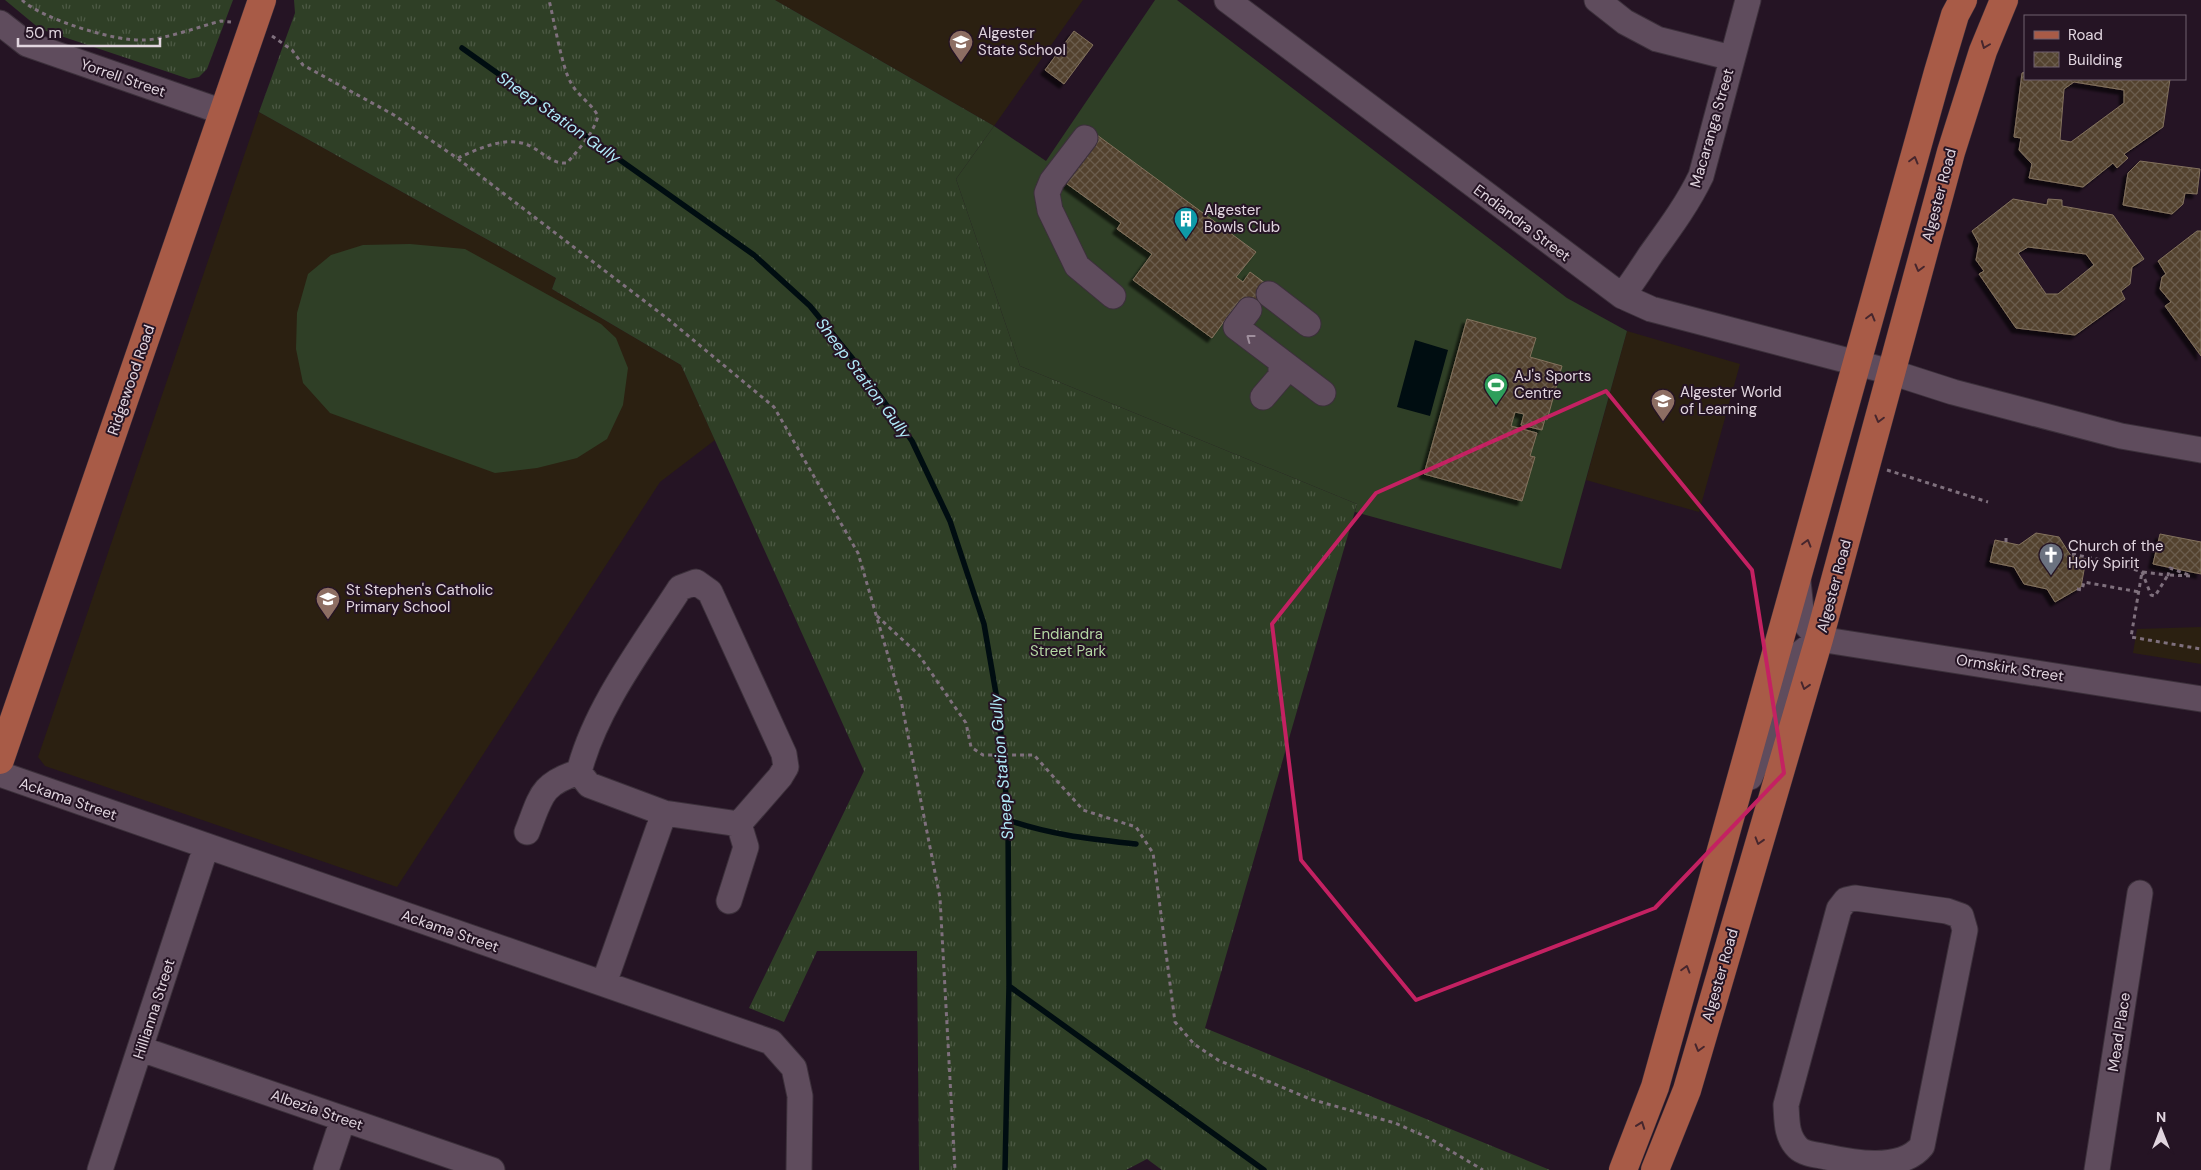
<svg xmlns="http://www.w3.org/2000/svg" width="2201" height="1170" font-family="'DM Sans',sans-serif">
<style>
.education{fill:#2b2011}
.grass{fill:url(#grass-tufts)}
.garden{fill:#2f3f26}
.water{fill:#000d11}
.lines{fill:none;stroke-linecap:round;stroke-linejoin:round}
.stream{stroke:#000d11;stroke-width:5.5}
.building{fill:url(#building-cross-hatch);stroke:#83725d;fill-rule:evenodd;filter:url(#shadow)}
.minor-casing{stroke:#3c303b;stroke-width:27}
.major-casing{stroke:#3c303b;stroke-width:29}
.path{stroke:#7f707d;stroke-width:3;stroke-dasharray:4 4;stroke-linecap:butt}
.minor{stroke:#5f4c5d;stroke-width:25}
.major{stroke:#a85b47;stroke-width:28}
.oneway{stroke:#46262d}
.oneway2{stroke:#a0909e}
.marked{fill:none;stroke:#c42162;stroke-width:4;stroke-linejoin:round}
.labels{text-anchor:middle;stroke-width:4;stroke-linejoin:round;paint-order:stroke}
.poi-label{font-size:15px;fill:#e1d5df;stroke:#251424;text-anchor:start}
.street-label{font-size:15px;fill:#e1d5df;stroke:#251424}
.park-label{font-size:15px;fill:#b4d7a3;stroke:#251424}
.water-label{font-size:16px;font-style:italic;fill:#b1ecfa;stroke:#251424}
</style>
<defs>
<pattern id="grass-tufts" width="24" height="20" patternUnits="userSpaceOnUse" patternTransform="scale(1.25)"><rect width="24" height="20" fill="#2f3f26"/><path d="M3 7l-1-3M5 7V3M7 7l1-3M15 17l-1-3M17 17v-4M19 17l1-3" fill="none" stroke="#4d5a45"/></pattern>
<pattern id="building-cross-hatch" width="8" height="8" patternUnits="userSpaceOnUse" patternTransform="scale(1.25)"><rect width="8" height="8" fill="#53432f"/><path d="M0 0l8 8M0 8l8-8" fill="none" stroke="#6b5d4d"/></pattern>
<filter id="shadow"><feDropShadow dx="-4.5" dy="4.5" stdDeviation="1" flood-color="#0009"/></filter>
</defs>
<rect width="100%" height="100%" fill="#251424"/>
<path class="education" d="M775,0H1083L994,126Z
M259,112L556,278L552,289L681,365L715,440L660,482L397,887L45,766L38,757Z
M1627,331L1740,364L1699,512L1586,480Z
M2201,627V664L2133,653L2137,629Z"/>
<path class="grass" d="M5,0H233L207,69L199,77L189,79L40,29Z
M294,0H775L994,126L956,179L1020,366L1357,504L1205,1028L1550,1170H1162L1147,1159L1126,1170H919L917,951H817L784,1022L749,1008L864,771L681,365L552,289L556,278L259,112L295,13Z"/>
<path class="garden" d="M1155,0H1177L1567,298L1627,331L1561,569L1355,512L1357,504L1020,366L956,179L994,126L1046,161Z
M410,244L465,249L601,324L616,338L628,368L623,405L607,439L577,458L537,468L495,473L330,413L303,383L296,349L297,313L308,274L331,255L363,245Z"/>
<path class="water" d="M1415,340L1448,350L1430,416L1397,407Z"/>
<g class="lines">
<path class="stream" d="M462,48L754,255L810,306L861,369L912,441L950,521L984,624L999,711L1008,820L1009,986L1005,1170
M1008,820C1050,835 1091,839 1136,844
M1009,986L1264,1170"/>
</g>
<path class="building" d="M1074,31L1093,45L1064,84L1045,70Z
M2025,72V79H2170L2163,127L2124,154L2128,158L2117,168L2113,163L2083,187L2029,178L2032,164L2019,150L2021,138L2014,137L2022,73ZM2074,82L2124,90V103L2071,142L2060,140L2064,89Z
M1097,135L1256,252L1236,277L1243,282L1250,272L1273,289L1254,314L1238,302L1212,338L1133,280L1152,254L1117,229L1121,223L1063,181Z
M2140,161L2200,169L2197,194L2185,193L2183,204L2172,214L2123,205L2128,173Z
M2013,199L2047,205L2048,199L2062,200V206L2113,215L2144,259L2132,267L2130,284L2121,291L2125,299L2075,335L2016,328L1979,274L1984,271L1976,260L1979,244L1972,231ZM2028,247L2086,254L2094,265L2058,294H2046L2018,253Z
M2197,231H2201V356L2165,306L2171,302L2160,289L2162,277L2166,274L2158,261Z
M1467,319L1536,338L1530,357L1562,366L1547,420L1545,419L1542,430L1521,425L1524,414L1515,412L1511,426L1537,433L1530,456L1535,457L1522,501L1424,474Z
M2036,533L2059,537L2071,556L2086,559L2081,587L2055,602L2047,589L2024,584L2014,567L1990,562L1995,540L2019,545Z
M2160,534L2201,542V574L2153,564Z"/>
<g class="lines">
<defs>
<path id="minor" d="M1227,0L1622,296L1651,309L1891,372L1953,392L2121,436L2201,450
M1597,0L1625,22L1657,39L1732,58
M0,23L27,44L223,112
M1085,138L1052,181L1047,193L1050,210L1077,266L1113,296
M1269,294L1308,324
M1622,296C1633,282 1641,269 1651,254C1669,229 1687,205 1701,176L1748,0
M1249,310L1236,327L1323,393
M1263,397L1281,376V361
M1798,581L1802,620L1819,639
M1819,639L2201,699
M0,774L771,1042L794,1068L800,1096L799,1170
M1750,777L1768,737L1788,663L1819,639
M527,832C541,797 540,784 579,772
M1855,898L1947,911L1961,916L1965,930L1922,1146C1903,1170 1858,1164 1827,1157C1819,1155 1804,1154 1798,1148C1786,1136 1787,1121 1786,1105L1839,909L1846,900Z
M729,901L746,847L739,824
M604,983L664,813L739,824L780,777L786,767L784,754L710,592L696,582L680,588C644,644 595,708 579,772L589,785L664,813
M141,1049L492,1170
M100,1170L206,847
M326,1170L343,1119
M2097,1170L2140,893"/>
<path id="major" d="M0,760L262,0
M1623,1170L1655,1087L1938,72L1955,15L1963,0
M1655,1170L1687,1090L1819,639L1951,152L1983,51L2004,0"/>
</defs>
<use href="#minor" class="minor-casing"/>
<use href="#major" class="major-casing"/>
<path class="path" d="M22,0C42,19 116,42 144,40C163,40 201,26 221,21L231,22
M272,36L292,50L303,65L394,115L457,158L668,319L774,407L858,553L901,700L940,898L955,1170
M458,158C480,148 509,134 532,147C545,154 552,164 567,163C579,149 593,134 598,116C591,103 578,96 571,83C562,68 554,20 549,0
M1887,470L1988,502
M2006,538V542
M2072,554L2116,563L2142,572L2151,595L2155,596L2168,575L2191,576L2170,568L2168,575L2142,572L2131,637L2201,649
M2077,589L2082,590L2084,582L2139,592
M877,616L919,655L966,723L971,747L983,755H1034L1083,810L1136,827L1153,853L1175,1022L1194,1044L1218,1060L1310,1099L1395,1123L1429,1138L1483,1170"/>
<use href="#minor" class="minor"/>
<use href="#major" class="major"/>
</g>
<defs><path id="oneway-chevron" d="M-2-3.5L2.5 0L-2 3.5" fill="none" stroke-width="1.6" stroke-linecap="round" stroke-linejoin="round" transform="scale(1.25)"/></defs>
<g class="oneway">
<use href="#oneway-chevron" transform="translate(1985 45) rotate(111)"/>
<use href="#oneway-chevron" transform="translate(1914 160) rotate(-75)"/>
<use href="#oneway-chevron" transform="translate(1919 268) rotate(105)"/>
<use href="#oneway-chevron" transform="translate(1871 317) rotate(-75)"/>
<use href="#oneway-chevron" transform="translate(1879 419) rotate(105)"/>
<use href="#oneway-chevron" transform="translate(1807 543) rotate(-74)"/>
<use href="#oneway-chevron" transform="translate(1805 686) rotate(107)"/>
<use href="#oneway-chevron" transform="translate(1759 841) rotate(107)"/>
<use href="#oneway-chevron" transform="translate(1686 969) rotate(-74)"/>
<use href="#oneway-chevron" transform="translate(1699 1048) rotate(106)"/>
<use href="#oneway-chevron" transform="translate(1641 1125) rotate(-70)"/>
</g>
<use class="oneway2" href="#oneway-chevron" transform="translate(1250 338) rotate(-143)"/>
<path class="marked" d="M1606,391L1752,570L1784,773L1655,908L1416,1000L1301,860L1272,624L1376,493Z"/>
<defs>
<symbol id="school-pin" viewBox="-11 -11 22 30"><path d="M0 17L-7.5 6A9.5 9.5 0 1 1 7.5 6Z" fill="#8d6e63" stroke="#251424"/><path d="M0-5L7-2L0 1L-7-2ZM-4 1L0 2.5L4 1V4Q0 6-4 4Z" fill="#fff"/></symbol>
<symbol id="building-pin" viewBox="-11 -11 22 30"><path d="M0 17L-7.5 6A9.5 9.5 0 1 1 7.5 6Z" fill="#0f9aa8" stroke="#251424"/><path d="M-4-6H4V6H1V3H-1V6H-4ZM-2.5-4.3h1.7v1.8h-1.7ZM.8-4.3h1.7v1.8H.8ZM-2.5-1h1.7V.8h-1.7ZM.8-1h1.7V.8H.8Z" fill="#fff"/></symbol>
<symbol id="stadium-pin" viewBox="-11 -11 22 30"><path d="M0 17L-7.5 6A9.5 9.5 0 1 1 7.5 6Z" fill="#2e9e5b" stroke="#251424"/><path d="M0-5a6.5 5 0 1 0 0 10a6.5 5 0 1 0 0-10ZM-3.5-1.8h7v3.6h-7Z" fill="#fff"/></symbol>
<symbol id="church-pin" viewBox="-11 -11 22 30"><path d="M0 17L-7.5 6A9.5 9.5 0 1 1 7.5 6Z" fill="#6b7280" stroke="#251424"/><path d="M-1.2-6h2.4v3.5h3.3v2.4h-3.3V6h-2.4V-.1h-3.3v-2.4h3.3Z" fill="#fff"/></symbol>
</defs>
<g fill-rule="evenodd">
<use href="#school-pin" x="947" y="28" width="28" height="38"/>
<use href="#building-pin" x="1172" y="205" width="28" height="38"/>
<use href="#stadium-pin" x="1482" y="371" width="28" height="38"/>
<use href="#school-pin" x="1649" y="387" width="28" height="38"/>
<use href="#church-pin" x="2037" y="541" width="28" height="38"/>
<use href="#school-pin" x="314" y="585" width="28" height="38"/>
</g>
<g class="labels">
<g class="poi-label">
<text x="978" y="38">Algester<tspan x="978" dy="17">State School</tspan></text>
<text x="1204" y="215">Algester<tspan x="1204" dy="17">Bowls Club</tspan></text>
<text x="1514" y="381">AJ's Sports<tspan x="1514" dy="17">Centre</tspan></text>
<text x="1680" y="397">Algester World<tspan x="1680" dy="17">of Learning</tspan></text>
<text x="2068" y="551">Church of the<tspan x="2068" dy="17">Holy Spirit</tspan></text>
<text x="346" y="595">St Stephen's Catholic<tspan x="346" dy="17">Primary School</tspan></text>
</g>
<g class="street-label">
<text transform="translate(123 78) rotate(19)" y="5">Yorrell Street</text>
<text transform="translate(1712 128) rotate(-74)" y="5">Macaranga Street</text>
<text transform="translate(1939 195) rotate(-75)" y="5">Algester Road</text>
<text transform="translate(1522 223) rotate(37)" y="5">Endiandra Street</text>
<text transform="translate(131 380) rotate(-71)" y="5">Ridgewood Road</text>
<text transform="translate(1834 586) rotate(-75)" y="5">Algester Road</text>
<text transform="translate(2010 668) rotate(9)" y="5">Ormskirk Street</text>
<text transform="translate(68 799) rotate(19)" y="5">Ackama Street</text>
<text transform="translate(450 931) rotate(19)" y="5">Ackama Street</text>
<text transform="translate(1720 975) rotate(-74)" y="5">Algester Road</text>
<text transform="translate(154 1009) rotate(-72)" y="5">Hillianna Street</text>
<text transform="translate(2119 1032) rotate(-81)" y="5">Mead Place</text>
<text transform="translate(317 1110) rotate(19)" y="5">Albezia Street</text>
</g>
<g class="park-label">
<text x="1068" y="639">Endiandra<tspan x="1068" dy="17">Street Park</tspan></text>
</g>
<g class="water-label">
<text transform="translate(559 117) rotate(35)" y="6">Sheep Station Gully</text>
<text transform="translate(864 378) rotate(53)" y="6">Sheep Station Gully</text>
<text transform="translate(1001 767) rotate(-95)" y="6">Sheep Station Gully</text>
</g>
</g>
<rect x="2024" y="15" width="162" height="65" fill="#251424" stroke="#70616f"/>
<rect x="2034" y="31" width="25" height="8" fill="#a85b47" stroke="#70616f"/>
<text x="2068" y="40" font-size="15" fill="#e1d5df">Road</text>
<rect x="2034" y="52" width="25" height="15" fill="url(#building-cross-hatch)" stroke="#70616f"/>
<text x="2068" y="65" font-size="15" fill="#e1d5df">Building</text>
<g transform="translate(2161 1130)" stroke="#251424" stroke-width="4" paint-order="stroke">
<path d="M0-4L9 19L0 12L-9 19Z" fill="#e1d5df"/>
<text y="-8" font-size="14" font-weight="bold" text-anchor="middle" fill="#e1d5df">N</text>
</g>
<path d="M18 38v8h142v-8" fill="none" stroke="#e1d5df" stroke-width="2.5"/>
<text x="25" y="38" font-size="15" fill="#e1d5df" stroke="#251424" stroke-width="4" paint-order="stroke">50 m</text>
</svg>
